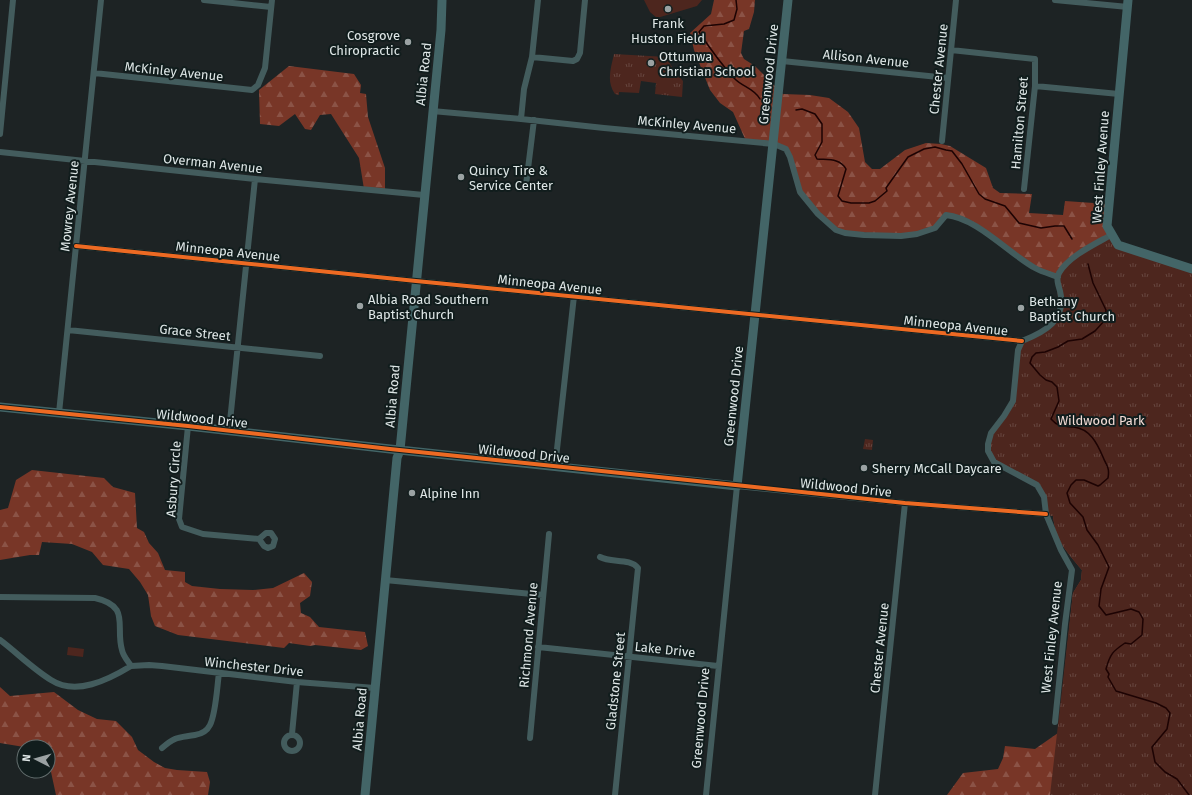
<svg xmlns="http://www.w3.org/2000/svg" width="1192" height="795" font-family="'Fira Sans',sans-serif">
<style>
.grass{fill:#4d261e}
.forest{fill:url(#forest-firs)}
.park{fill:url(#park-tufts)}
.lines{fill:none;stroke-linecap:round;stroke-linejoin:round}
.stream{stroke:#1d0303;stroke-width:1.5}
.street{stroke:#435c5d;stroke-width:6}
.secondary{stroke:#436567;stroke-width:9}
.cycleway-casing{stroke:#111d1d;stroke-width:6}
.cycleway{stroke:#ed6a23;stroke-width:4}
.poi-dot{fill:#9ba2a3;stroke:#111d1d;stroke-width:1.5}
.labels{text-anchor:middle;stroke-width:4;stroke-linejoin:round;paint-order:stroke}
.poi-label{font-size:13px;fill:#dfe7e7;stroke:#111d1d;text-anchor:start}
.street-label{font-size:13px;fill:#dfe7e7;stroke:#111d1d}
.park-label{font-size:13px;fill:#f4dcd6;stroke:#111d1d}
</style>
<defs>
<pattern id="forest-firs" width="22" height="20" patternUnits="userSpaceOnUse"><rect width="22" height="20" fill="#783627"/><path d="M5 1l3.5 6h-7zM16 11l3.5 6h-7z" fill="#8b5346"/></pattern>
<pattern id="park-tufts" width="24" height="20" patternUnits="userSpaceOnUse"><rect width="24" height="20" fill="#4d261e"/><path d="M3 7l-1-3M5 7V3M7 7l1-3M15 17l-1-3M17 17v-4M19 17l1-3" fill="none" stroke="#66463f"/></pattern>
</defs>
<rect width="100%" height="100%" fill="#1d2324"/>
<path class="grass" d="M644,0H702L697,6L657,18L650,12Z
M68,647L84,649L83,657L67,655Z"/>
<path class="forest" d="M714,0H755L754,12L749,29L744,31L741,53L744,59L755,66L783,94L810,95L829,98L848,112L859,128L865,162L872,169H880L905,150L926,143L941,144L950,146L986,168L993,188L1000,193L1032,194L1029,213L1063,215L1065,201L1108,204L1192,795H947L963,773L998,769L1003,758L1005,746L1035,749L1058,733L1073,593L1081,580L1082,570C1067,552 1056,541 1053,516L1046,514L1044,497L1004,416L1038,335L1059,314L1057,280L971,223L947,215L935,228L901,236L836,230L800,192L786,149L746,141L733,112L720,103L710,90L694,50L690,33L711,14Z
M289,66L354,74L361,85L360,93L366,94L368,117L385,168V191L364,189L359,158L331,114L320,115L311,130L305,129L295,114L279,126L260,124L259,90Z
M32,470L104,478L113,487L135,493L137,528L144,532L149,543L158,553L165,570L185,572V582L192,586L220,589L253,590L273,588L304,573L312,582L310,596L300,603L301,613L310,617L319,627L365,632L368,646L361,650L315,645L310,646L289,643L284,648L178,635L155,626L151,616L148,595L140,582L129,569L103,565L92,552L72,544L42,542L39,555H30L0,560V510L8,508L16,480Z
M0,687L10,696L54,692L78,710L97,719L116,721L132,737L138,750L154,762L165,768L177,770L207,772L210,782L208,795H56L48,758V747H24L0,743Z"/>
<path class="park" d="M614,54L666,57L675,72L683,81L682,97L655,94L656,83L641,81L639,93L619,92V95L615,94C606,81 611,68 614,54Z
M1111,235L1118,245L1192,273V795H1050L1073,593L1081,580L1082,570C1067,552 1056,541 1053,516L1046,514L1044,497L1037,485L991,458V433L1009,408L1022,341L1038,335L1059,314L1057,283L1066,265Z
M865,439L873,440L872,450L863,449Z"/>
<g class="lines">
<path class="stream" d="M736,0L737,9L734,20L724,24L704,26L699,32C709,47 721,64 734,78C742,87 754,88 760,99
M796,110L802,109L815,114L822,124V142L815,155L817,159C828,160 840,158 846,169L838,196L842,201L851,203H869L875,201L887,191L886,188L908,157L924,149L935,147L946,150L952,151L962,164L979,194L985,199L1005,206L1019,223L1041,228L1055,226H1064L1072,239
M1088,264L1093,283L1106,310L1105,320L1095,331L1082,339L1068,341L1058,347L1045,352L1036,353L1032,357L1030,363L1040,375L1046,380L1052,382L1057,387L1059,401L1051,419C1059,428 1063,426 1074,427C1090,429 1097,443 1103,457C1106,465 1110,467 1108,478L1100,485L1098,486L1084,480H1076L1071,485L1067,493L1070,503L1083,517L1087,530L1098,545L1109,567L1101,589L1099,606L1106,615L1131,609L1139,612L1143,619L1142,635L1131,644L1125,643C1113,651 1110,654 1106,669L1109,674L1108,677L1116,691L1156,703L1166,708L1170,713L1167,729L1152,747L1155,762L1165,772L1177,779L1189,795"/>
<path class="street" d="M204,0L271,7
M1055,0L1128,7
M951,50L1035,59V86L1024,189
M532,57L573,61L577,59L580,53L585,0
M782,61L948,78
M94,73L252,90L258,85L265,68L272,0
M1035,86L1119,94
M432,111L521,119L604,128L774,144L786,149L790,157L800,192L818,214L836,230L845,233L864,235L901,236L917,234L935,228L946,215C977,218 1008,253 1035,268C1042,272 1050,274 1058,277
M521,119L524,89L532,57L538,0
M0,134L13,0
M942,141L956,0
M0,152L255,179L424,195
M526,185L534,120
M76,246L416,281L1022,341
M68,330L320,356
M59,413L101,0
M188,426L179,519L182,527L203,534L259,539
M229,431L255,179
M555,467L574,296
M266,533H271L275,539L273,546L268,548L264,546L259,539Z
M600,557C611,563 630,558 638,568L615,795
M385,580L543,595
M0,597L95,598C131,606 115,626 122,650C123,656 128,661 131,666C108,680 76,696 51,680C33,669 16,652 0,640
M538,647L718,666
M131,666L149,665L162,666L297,682L375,688
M1055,722L1065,624L1072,570L1061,550L1046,514L1044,497L1037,485L994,462L988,451V444L991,433L1004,416L1013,401L1018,350L1022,341C1045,332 1067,320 1060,291C1058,284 1056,279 1059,273C1069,256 1095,244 1111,235
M292,734L297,682
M284 743a8 8 0 1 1 16 0a8 8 0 1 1-16 0Z
M530,738L549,534
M162,748C176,736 178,738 195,735C202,734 207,731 210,725C216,713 217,687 219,673
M706,795L737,486L905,503L1046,514
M875,795L905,503"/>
<path class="secondary" d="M1128,0L1107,226L1118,245L1192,269
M0,407L188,426L390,449L737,486L788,0
M365,795L397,458L400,450L441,30L442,0"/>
<defs>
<path id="cycleway" d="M76,246L416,281L1022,341
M0,407L188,426L390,449L745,486L905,503L1046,514"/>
</defs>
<use href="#cycleway" class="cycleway-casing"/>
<use href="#cycleway" class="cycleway"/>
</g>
<g class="poi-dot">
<circle cx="668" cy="9" r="4"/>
<circle cx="408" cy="42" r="4"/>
<circle cx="651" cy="63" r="4"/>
<circle cx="461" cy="177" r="4"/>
<circle cx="360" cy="306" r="4"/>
<circle cx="1021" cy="308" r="4"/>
<circle cx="864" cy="468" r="4"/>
<circle cx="412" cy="493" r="4"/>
</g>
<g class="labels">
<g class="poi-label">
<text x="668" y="28" text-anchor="middle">Frank<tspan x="668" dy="15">Huston Field</tspan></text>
<text x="400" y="40" text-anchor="end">Cosgrove<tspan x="400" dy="15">Chiropractic</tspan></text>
<text x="659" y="61">Ottumwa<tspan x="659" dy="15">Christian School</tspan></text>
<text x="469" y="175">Quincy Tire &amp;<tspan x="469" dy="15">Service Center</tspan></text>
<text x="368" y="304">Albia Road Southern<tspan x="368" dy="15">Baptist Church</tspan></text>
<text x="1029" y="306">Bethany<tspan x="1029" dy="15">Baptist Church</tspan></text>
<text x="872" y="473">Sherry McCall Daycare</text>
<text x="420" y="498">Alpine Inn</text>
</g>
<g class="street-label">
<text transform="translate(866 58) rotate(6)" y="5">Allison Avenue</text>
<text transform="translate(938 69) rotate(-84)" y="5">Chester Avenue</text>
<text transform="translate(174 71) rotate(6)" y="5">McKinley Avenue</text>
<text transform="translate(423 74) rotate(-84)" y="5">Albia Road</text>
<text transform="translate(768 74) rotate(-84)" y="5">Greenwood Drive</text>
<text transform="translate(1019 123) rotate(-85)" y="5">Hamilton Street</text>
<text transform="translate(687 124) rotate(5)" y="5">McKinley Avenue</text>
<text transform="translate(213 163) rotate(6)" y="5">Overman Avenue</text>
<text transform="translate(1100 167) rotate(-86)" y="5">West Finley Avenue</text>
<text transform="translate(69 206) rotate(-84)" y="5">Mowrey Avenue</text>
<text transform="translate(228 251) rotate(6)" y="5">Minneopa Avenue</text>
<text transform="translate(550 284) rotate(6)" y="5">Minneopa Avenue</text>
<text transform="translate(956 325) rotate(6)" y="5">Minneopa Avenue</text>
<text transform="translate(195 332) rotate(6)" y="5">Grace Street</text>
<text transform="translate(392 396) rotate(-85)" y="5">Albia Road</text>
<text transform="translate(733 396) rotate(-84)" y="5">Greenwood Drive</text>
<text transform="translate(202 418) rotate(6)" y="5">Wildwood Drive</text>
<text transform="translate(524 453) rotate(6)" y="5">Wildwood Drive</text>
<text transform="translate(173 479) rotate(-86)" y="5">Asbury Circle</text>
<text transform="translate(846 487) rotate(6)" y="5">Wildwood Drive</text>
<text transform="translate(528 635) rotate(-85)" y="5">Richmond Avenue</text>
<text transform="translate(1051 637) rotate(-84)" y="5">West Finley Avenue</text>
<text transform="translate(879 648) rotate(-84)" y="5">Chester Avenue</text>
<text transform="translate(665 649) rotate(6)" y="5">Lake Drive</text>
<text transform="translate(254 666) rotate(6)" y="5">Winchester Drive</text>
<text transform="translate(615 681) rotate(-84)" y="5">Gladstone Street</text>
<text transform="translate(700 718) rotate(-85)" y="5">Greenwood Drive</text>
<text transform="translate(359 719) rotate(-85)" y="5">Albia Road</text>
</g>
<g class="park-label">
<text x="1101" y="425">Wildwood Park</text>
</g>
</g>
<g transform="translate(36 759) rotate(276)"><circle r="19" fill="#111d1d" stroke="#636e6e"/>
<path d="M0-3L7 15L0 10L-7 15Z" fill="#9ba2a3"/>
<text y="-6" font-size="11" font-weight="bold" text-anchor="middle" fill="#dfe7e7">N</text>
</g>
</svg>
